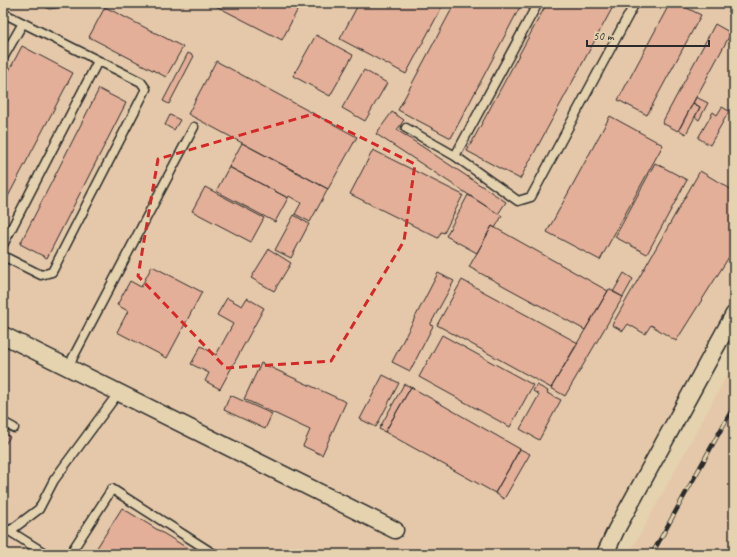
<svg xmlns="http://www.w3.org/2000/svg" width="737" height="557" font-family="Caveat,sans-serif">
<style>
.built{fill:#e5c8a9}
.building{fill:#e4af98;stroke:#2b2b2b}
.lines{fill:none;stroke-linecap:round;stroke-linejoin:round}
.lane-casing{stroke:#2b2b2b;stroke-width:11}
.street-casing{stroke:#2b2b2b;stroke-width:19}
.lane{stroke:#e5d3b0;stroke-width:8}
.street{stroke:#e5d3b0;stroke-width:16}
.rail-casing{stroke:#2b2b2b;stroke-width:4.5}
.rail{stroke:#e5d3b0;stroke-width:3;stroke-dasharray:9;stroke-linecap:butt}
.marked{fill:none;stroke:#d62828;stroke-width:3;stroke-dasharray:8 5;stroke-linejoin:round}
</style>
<rect width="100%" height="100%" fill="#e5d3b0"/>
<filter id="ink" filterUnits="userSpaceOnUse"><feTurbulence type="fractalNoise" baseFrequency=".025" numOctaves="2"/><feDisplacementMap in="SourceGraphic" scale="8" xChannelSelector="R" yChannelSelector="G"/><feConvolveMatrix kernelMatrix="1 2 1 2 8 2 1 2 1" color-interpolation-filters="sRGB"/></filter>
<g filter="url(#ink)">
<path class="built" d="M3,3H728L734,6V312L602,554H3Z
M734,362V554H629L634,545Z"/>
<path class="building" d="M38,3H67L60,7L57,8L49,9Z
M210,3H301L282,40Z
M359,3H444L406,74L340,39Z
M455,3H522L451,138L398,110Z
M547,3H615L520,179L467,151Z
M670,3H677L701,15L647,115L618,100Z
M105,7L183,47L166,77L89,37Z
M715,24L731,33L678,131L662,123Z
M316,35L353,55L330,96L293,76Z
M22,46L73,73L3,206V82Z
M188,53L194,56L169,104L163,101Z
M216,61L357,137L328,189L188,114Z
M364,70L387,83L365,121L342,108Z
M99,89L126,103L47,258L20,244Z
M696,97L708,103L699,120L695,117L700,107L693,103Z
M693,103L700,107L686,134L679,130Z
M722,107L729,111L710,145L698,138L713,112L717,115Z
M392,112L404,120L397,130L506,202L498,214L376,134Z
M170,115L180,120L174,130L165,125Z
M610,116L663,145L600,260L547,232Z
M242,143L328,189L310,222L295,214L301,203L289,196L288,198L229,167Z
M373,150L463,195L444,233L441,232L438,238L350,194Z
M655,163L687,180L647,254L615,237Z
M229,167L288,198L275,222L216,191Z
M700,171L734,191V249L676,341L651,325L645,334L628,324L623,331L612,325Z
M205,187L264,218L251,242L192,211Z
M468,195L502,216L495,228L492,226L477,253L446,236Z
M294,215L309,224L291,258L275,250Z
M492,226L608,291L585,330L469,267Z
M269,249L291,263L274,291L251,278Z
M152,266L202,292L167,358L117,332L128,311L117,305L130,281L141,287Z
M438,273L454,281L430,325L433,326L410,371L392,362Z
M624,273L633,279L623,297L613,292Z
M462,280L578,343L551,388L437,325Z
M609,289L623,297L565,396L551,388Z
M227,298L242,306L247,298L264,308L220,389L205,381L209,373L191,364L201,346L216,355L233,324L217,315Z
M442,335L533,385L510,427L419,377Z
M261,363L346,402L322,455L303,446L310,430L244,399Z
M383,375L399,383L376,427L360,419Z
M404,384L411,387L385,432L379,429Z
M537,385L548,391L547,393L561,400L539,440L520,429L539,395L533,391Z
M411,387L520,449L495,493L385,432Z
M230,395L272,414L265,429L224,410Z
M3,432L10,437L3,447Z
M520,449L530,454L504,499L495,493Z
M122,508L197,554H93Z"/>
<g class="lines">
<defs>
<path id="lane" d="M3,13L141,82L146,89L52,272L41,275L3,256
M3,58L23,23
M406,128L455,156L518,201L531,197L635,3
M455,156L538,3
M3,245L98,61
M68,367L194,127
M3,422L14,428
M3,527L46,554
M10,531L39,509L54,480L119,392
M70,554L112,489L214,554"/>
<path id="street" d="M3,335L395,530
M605,554L616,530L734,314"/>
</defs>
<use href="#lane" class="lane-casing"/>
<use href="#street" class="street-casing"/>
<use href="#lane" class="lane"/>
<use href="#street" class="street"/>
<defs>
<path id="rail" d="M652,554L734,406"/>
</defs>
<use href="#rail" class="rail-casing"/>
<use href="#rail" class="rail"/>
</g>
</g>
<path class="marked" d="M313,114L415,164L404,241L331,361L226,368L138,276L158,159Z"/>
<rect width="737" height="557" fill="none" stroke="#e5d3b0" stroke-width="16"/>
<rect x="8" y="8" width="721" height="541" fill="none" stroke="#2b2b2b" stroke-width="1.5" filter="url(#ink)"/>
<path d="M587 40v6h122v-6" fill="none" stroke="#2b2b2b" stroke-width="2"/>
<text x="593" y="40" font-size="12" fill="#2b2b2b" stroke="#e5d3b0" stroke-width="3" paint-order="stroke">50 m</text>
</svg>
